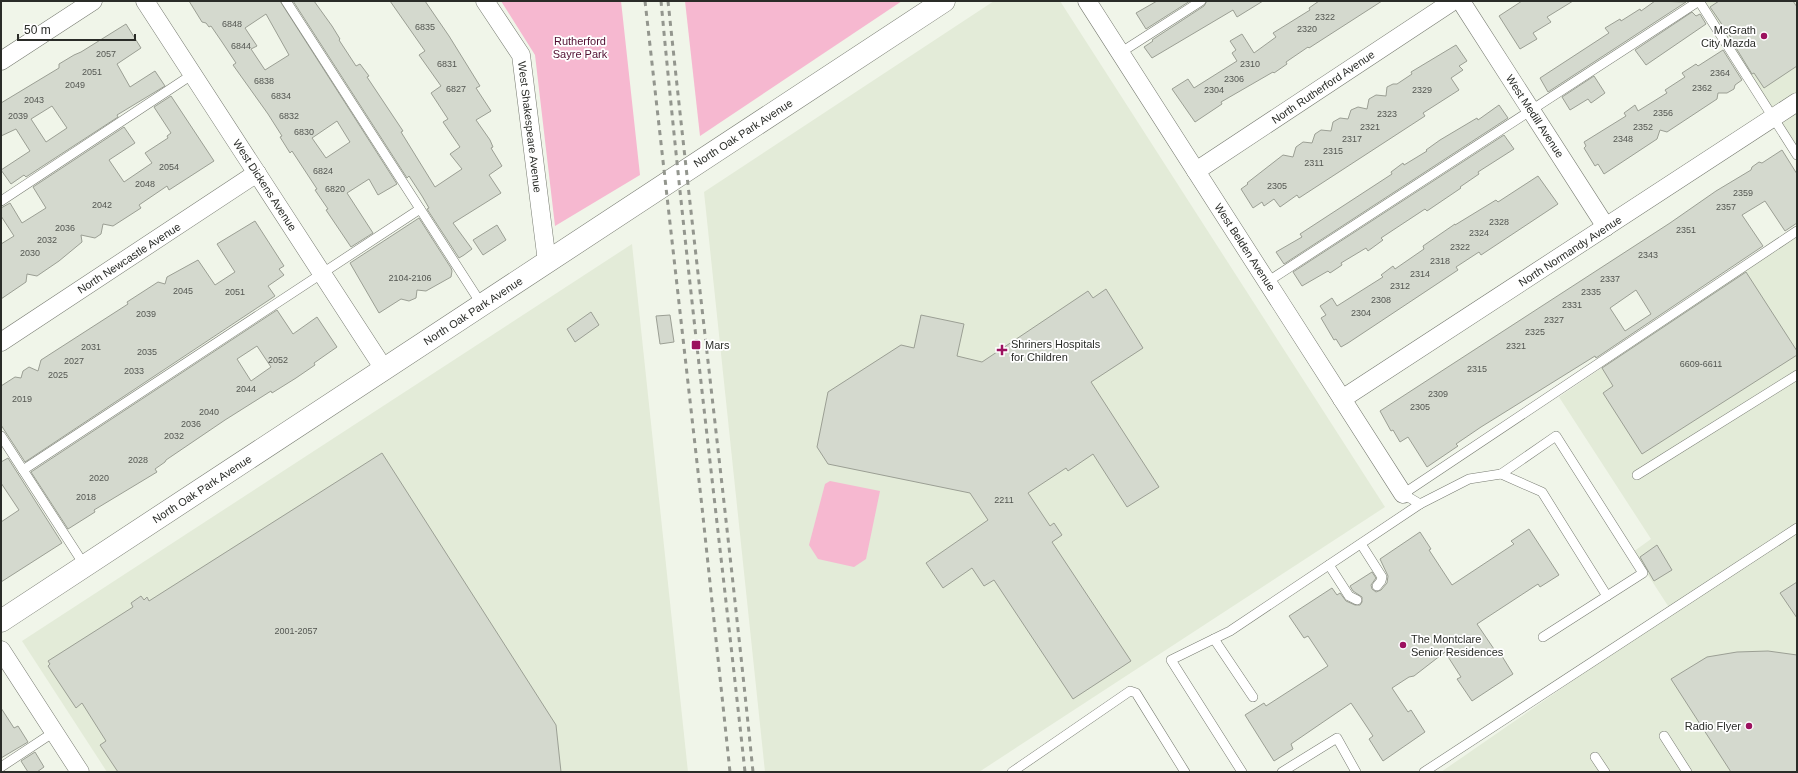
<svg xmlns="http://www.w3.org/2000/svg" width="1798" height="773" font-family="Helvetica,sans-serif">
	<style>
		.built { fill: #e3ebd8 }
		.green { fill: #f6b8d0 }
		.building { fill: #d4d9ce; stroke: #9b9f94; fill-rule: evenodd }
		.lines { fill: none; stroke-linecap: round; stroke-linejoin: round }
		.service-casing { stroke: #777b71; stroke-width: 10 }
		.minor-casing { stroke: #777b71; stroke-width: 19 }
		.tertiary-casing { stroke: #777b71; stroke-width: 23 }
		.service { stroke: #fff; stroke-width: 9 }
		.minor { stroke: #fff; stroke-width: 18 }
		.tertiary { stroke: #fff; stroke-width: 22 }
		.rail { stroke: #93968e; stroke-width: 3; stroke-dasharray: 5 5; stroke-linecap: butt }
		.poi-dot { fill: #9c115f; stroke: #fff; stroke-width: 1.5 }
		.labels { text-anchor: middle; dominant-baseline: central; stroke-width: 3.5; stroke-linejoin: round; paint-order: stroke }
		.number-label { font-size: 9px; fill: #545752 }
		.poi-label { font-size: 11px; fill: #2a2c28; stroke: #fff; text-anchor: start }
		.park-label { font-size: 11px; fill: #510e31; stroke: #fff }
		.street-label { font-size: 11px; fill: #2a2c28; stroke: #fff }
	</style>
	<rect width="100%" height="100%" fill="#f0f5e9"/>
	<g class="built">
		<path d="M994 1H1060L1385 507 979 772H765L704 192Z"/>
		<path d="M1696 1H1797V159Z"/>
		<path d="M1797 235V772H1441L1672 612 1633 552 1651 539 1559 397Z"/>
		<path d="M632 244 688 772H107L22 641Z"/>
	</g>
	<g class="green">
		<path d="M501 1H621L640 175 555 226 535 55Z"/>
		<path d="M685 1H902L700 136Z"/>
		<path d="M830 481 880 491 866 559 854 567 818 559 809 545 825 484Z"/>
	</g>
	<g class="building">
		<path d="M189 1H280L397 184 378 195 369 179 347 193 373 233 351 247 326 210 328 209 315 190 317 189 292 151 290 153 280 137 282 136 268 114 233 65 236 63 222 42 211 26 209 27 206 23 202 22ZM266 14 289 55 265 70 251 49 257 46 245 28ZM337 121 350 142 326 158 312 138Z"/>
		<path d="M293 1H314L332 26 340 39 339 40 356 66 360 64 369 76 367 77 403 131 401 132 435 187 462 169 450 154 460 147 443 122 448 119 431 93 441 86 419 55 425 51 390 1H425L449 36 480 86 476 88 491 111 476 120 490 140 493 147 491 148 502 166 489 175 501 193 453 223 472 249 464 255 459 258 427 209 429 208 422 196 409 176 407 178Z"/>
		<path d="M1157 1H1190L1146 29 1136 13Z"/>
		<path d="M1207 1H1263L1237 17 1233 10 1152 58 1144 47 1153 41 1152 40 1204 6Z"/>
		<path d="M1319 1H1382L1309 48 1308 47 1286 62 1287 64 1274 73 1273 72 1221 102 1222 104 1195 122 1172 89 1188 79 1194 88 1237 61 1232 53 1236 50 1230 41 1242 34 1254 53 1276 37 1273 33 1310 10 1309 8Z"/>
		<path d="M1522 1H1573L1547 17 1551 22 1533 33 1537 39 1520 49 1499 16Z"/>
		<path d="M1655 1 1686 2 1548 92 1540 78 1609 33 1605 28 1620 19 1621 21 1640 9 1641 11Z"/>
		<path d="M1719 1H1793L1797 7V66L1764 88 1754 73 1752 74 1733 43 1734 42 1710 7Z"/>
		<path d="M1692 12 1696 16 1700 14 1706 24 1646 65 1635 50Z"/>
		<path d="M126 24 141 48 117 64 130 87 155 71 165 86 117 115 118 117 26 177 24 175 11 184 1 170 30 151 16 129 1 136V103L59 68V64L74 55 81 52ZM52 106 67 128 46 142 31 119Z"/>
		<path d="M1456 45 1467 61 1459 66 1463 70 1451 78 1459 90 1423 113 1425 116 1299 198 1297 195 1280 207 1274 199 1264 206 1262 202 1253 208 1241 189 1248 184 1247 183 1283 155 1293 157 1296 147 1303 142 1312 143 1315 134 1321 130 1331 131 1333 122 1340 118 1348 119 1351 110 1358 107 1367 109 1369 99 1376 95 1386 96 1387 87 1393 84H1397L1412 74 1411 72Z"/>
		<path d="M1723 50 1742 80 1735 85 1734 89 1727 93H1718L1717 99 1667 132 1660 130 1657 139 1604 174 1598 164 1595 166 1584 148 1586 146 1584 142 1626 116 1624 113 1635 105 1638 111 1667 93 1665 90 1685 77 1682 73 1696 64 1698 66Z"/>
		<path d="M1594 76 1605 93 1591 103 1588 99 1570 110 1562 97Z"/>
		<path d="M171 96 214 161 169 190 167 186 139 205 141 208 113 226 103 224 101 234 95 238 81 235 82 242 59 261 37 276 27 274 26 282 1 299V244L14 236 1 216V208L10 203 22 223 46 208 33 187 124 127 135 143 109 160 124 182 152 163 145 153 168 138 167 136 171 133 154 107Z"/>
		<path d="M1499 105 1508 118 1284 264 1276 252 1302 237 1300 234 1392 174 1391 172 1403 163 1404 165 1427 151 1426 150 1440 140 1477 118 1478 120Z"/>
		<path d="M1504 135 1514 149 1478 172 1479 174 1460 187 1461 188 1427 211 1425 209 1381 238 1383 240 1368 251 1366 248 1341 263 1342 265 1330 273 1328 271 1302 286 1293 272Z"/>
		<path d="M1782 150 1797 174V223L1785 231 1765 201 1742 215 1763 246 1596 358 1595 356 1481 427 1456 444 1458 446 1427 467 1408 437 1400 442 1393 430 1391 431 1380 411 1670 223 1716 191 1751 170 1752 167 1759 162 1762 163ZM1636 290 1651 314 1625 331 1610 308Z"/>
		<path d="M1538 176 1558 204 1481 255 1479 252 1456 267 1458 270 1348 343 1341 347 1336 339 1334 340 1321 318 1326 315 1320 306 1332 298 1337 306 1383 277 1381 275 1393 266 1395 269 1424 249 1423 246 1455 224V225L1496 200 1498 202Z"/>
		<path d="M419 218 451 268 452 271 451 277 426 291 417 290 416 298 409 301 401 299 379 313 350 263Z"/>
		<path d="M255 221 284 266 279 269 284 275 268 286 275 296 25 462 1 425V386L15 377 21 378 23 371 29 367 38 371 41 360 128 304 127 302 158 282 165 284 167 277 198 260 215 285 235 272 217 244Z"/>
		<path d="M497 225 506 240 483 255 473 240Z"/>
		<path d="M1746 272 1797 351V355L1642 454 1603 393 1613 386 1602 368Z"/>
		<path d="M1106 289 1143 348 1091 382 1159 487 1127 507 1093 454 1068 471 1066 468 1028 493 1050 526 1054 523 1062 535 1052 542 1131 661 1073 699 994 580 984 586 972 568 943 588 926 563 988 520 970 493 828 464 817 447 828 392 901 345 914 348 921 315 964 324 957 356 982 362 1088 291 1093 298Z"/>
		<path d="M277 310 293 334 317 317 337 347 314 363 315 365 296 378 272 393 271 391 225 420 166 460 165 462 155 469 157 472 94 510 95 512 68 529 31 472ZM257 346 271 367 251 381 237 359Z"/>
		<path d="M591 312 599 325 575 342 567 329Z"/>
		<path d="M670 315 674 342 660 344 656 316Z"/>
		<path d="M382 453 556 725 561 772H118L100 745 106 741 82 703 76 708 48 666 50 664 48 661 133 607 131 603 141 596 144 600 147 597 149 601Z"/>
		<path d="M8 458 62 543 1 582V522L19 510 1 483V462Z"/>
		<path d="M1529 529 1559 575 1540 587 1538 584 1477 624 1498 655 1500 653 1513 674 1472 701 1457 679 1461 677 1445 652 1414 676 1409 677 1392 688 1408 712 1411 710 1425 732 1383 761 1369 739 1373 736 1351 703 1291 744 1293 749 1274 761 1245 715 1264 703 1266 706 1328 666 1308 636 1304 638 1289 616 1332 588 1337 595 1340 593 1346 601 1355 605H1360L1362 602V597L1353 591 1350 586 1372 572 1376 578 1371 585 1372 589 1376 592 1381 590 1387 583 1388 576 1380 559 1420 532 1431 549 1429 550 1452 585 1514 544 1511 541Z"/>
		<path d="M1657 545 1672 570 1654 581 1640 557Z"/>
		<path d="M1797 582V618L1780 593Z"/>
		<path d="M1768 651 1797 655V772H1731L1671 679 1707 657 1737 652Z"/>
		<path d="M1 708 14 728 18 726 28 742 1 758Z"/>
		<path d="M35 752 44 767 37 772H28L21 761Z"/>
	</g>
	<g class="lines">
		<defs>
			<g id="service">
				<path d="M286 1 482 305"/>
				<path d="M1699 1 1797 155"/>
				<path d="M1120 53 1201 1"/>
				<path d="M1 201 193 74"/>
				<path d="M1267 282 1699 1"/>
				<path d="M1 436 85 566"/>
				<path d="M23 470 420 209"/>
				<path d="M1501 474 1556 436 1643 573 1607 596"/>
				<path d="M1637 475 1797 375"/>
				<path d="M1361 544 1382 577 1381 581 1377 586"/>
				<path d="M1329 565 1349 596 1357 600"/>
				<path d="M1543 637 1607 596 1542 492 1501 474 1469 479 1420 504 1403 494 1797 231"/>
				<path d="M1214 639 1253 697"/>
				<path d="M1664 736 1687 772"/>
				<path d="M1595 757 1605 772"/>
				<path d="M1 767 54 732"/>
				<path d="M1012 772 1130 691 1136 693 1185 772"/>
				<path d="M1242 772 1171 660 1230 631 1420 504"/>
				<path d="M1282 772 1337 738 1356 772"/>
				<path d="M1424 772 1797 528"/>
			</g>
			<g id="minor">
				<path d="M145 1 384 369"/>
				<path d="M485 1 521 55 547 262"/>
				<path d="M1087 1 1403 494"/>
				<path d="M1464 6 1606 227"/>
				<path d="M1 61 93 1"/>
				<path d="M1196 171 1450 3"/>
				<path d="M1 342 257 173"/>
				<path d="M1342 399 1797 102"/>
				<path d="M1 650 80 772"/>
			</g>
			<path id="tertiary" d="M1 621 944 1"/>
		</defs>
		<use href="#service" class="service-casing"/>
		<use href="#minor" class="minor-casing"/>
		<use href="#tertiary" class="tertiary-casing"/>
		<use href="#service" class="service"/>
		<use href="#minor" class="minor"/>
		<use href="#tertiary" class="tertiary"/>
		<g class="rail">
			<path d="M645 1 702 507 730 772"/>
			<path d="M661 1C685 258 717 515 745 772"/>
			<path d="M668 1C695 258 727 515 753 772"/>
		</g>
	</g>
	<g class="poi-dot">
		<circle cx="1764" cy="36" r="4"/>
		<rect x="691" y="340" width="10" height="10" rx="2"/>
		<path d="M1000 344h4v4h4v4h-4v4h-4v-4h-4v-4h4z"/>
		<circle cx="1403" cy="645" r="4"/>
		<circle cx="1749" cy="726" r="4"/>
	</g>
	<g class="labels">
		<g class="number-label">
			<text x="1325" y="17">2322</text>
			<text x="232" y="24">6848</text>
			<text x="425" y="27">6835</text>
			<text x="1307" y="29">2320</text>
			<text x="241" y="46">6844</text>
			<text x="106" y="54">2057</text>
			<text x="447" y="64">6831</text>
			<text x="1250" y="64">2310</text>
			<text x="92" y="72">2051</text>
			<text x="1720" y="73">2364</text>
			<text x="1234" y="79">2306</text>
			<text x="264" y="81">6838</text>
			<text x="75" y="85">2049</text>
			<text x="1702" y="88">2362</text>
			<text x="456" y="89">6827</text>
			<text x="1214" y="90">2304</text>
			<text x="1422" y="90">2329</text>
			<text x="281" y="96">6834</text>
			<text x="34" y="100">2043</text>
			<text x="1663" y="113">2356</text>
			<text x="1387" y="114">2323</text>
			<text x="18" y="116">2039</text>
			<text x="289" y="116">6832</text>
			<text x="1370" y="127">2321</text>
			<text x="1643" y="127">2352</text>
			<text x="304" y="132">6830</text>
			<text x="1352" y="139">2317</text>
			<text x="1623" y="139">2348</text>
			<text x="1333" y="151">2315</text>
			<text x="1314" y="163">2311</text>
			<text x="169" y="167">2054</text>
			<text x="323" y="171">6824</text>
			<text x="145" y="184">2048</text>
			<text x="1277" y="186">2305</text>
			<text x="335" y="189">6820</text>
			<text x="1743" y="193">2359</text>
			<text x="102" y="205">2042</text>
			<text x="1726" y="207">2357</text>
			<text x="1499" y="222">2328</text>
			<text x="65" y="228">2036</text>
			<text x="1686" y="230">2351</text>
			<text x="1479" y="233">2324</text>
			<text x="47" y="240">2032</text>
			<text x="1460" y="247">2322</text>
			<text x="30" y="253">2030</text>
			<text x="1648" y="255">2343</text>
			<text x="1440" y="261">2318</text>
			<text x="1420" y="274">2314</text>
			<text x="410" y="278">2104-2106</text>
			<text x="1610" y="279">2337</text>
			<text x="1400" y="286">2312</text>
			<text x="183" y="291">2045</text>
			<text x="235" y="292">2051</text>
			<text x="1591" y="292">2335</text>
			<text x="1381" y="300">2308</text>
			<text x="1572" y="305">2331</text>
			<text x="1361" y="313">2304</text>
			<text x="146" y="314">2039</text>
			<text x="1554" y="320">2327</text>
			<text x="1535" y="332">2325</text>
			<text x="1516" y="346">2321</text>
			<text x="91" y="347">2031</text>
			<text x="147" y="352">2035</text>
			<text x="278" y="360">2052</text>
			<text x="74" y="361">2027</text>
			<text x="1701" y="364">6609-6611</text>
			<text x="1477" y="369">2315</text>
			<text x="134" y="371">2033</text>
			<text x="58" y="375">2025</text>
			<text x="246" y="389">2044</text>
			<text x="1438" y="394">2309</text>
			<text x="22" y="399">2019</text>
			<text x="1420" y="407">2305</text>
			<text x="209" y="412">2040</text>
			<text x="191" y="424">2036</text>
			<text x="174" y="436">2032</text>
			<text x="138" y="460">2028</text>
			<text x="99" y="478">2020</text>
			<text x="86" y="497">2018</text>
			<text x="1004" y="500">2211</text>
			<text x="296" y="631">2001-2057</text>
		</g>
		<g class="poi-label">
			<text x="1756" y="30" text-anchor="end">McGrath<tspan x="1756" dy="13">City Mazda</tspan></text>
			<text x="1011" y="344">Shriners Hospitals<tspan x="1011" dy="13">for Children</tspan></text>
			<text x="705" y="345">Mars</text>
			<text x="1411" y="639">The Montclare<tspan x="1411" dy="13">Senior Residences</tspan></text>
			<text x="1741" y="726" text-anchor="end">Radio Flyer</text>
		</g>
		<g class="park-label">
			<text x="580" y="41">Rutherford<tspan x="580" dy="13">Sayre Park</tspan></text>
		</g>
		<g class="street-label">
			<text transform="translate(1323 87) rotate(-34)">North Rutherford Avenue</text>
			<text transform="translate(1535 116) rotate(57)">West Medill Avenue</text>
			<text transform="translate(530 127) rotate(83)">West Shakespeare Avenue</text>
			<text transform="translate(743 133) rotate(-33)">North Oak Park Avenue</text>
			<text transform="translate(265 185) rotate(57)">West Dickens Avenue</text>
			<text transform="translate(1245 247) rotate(57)">West Belden Avenue</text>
			<text transform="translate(1570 251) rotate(-33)">North Normandy Avenue</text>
			<text transform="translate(129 258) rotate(-33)">North Newcastle Avenue</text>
			<text transform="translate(473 311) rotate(-33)">North Oak Park Avenue</text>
			<text transform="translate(202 489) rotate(-33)">North Oak Park Avenue</text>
		</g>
	</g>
	<rect width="1798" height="773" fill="none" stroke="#2a2c28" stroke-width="4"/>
	<path d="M18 34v6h117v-6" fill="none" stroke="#2a2c28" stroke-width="2"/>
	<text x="24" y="34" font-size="12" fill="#2a2c28" stroke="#ffffff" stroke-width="3" paint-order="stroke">50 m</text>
</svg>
